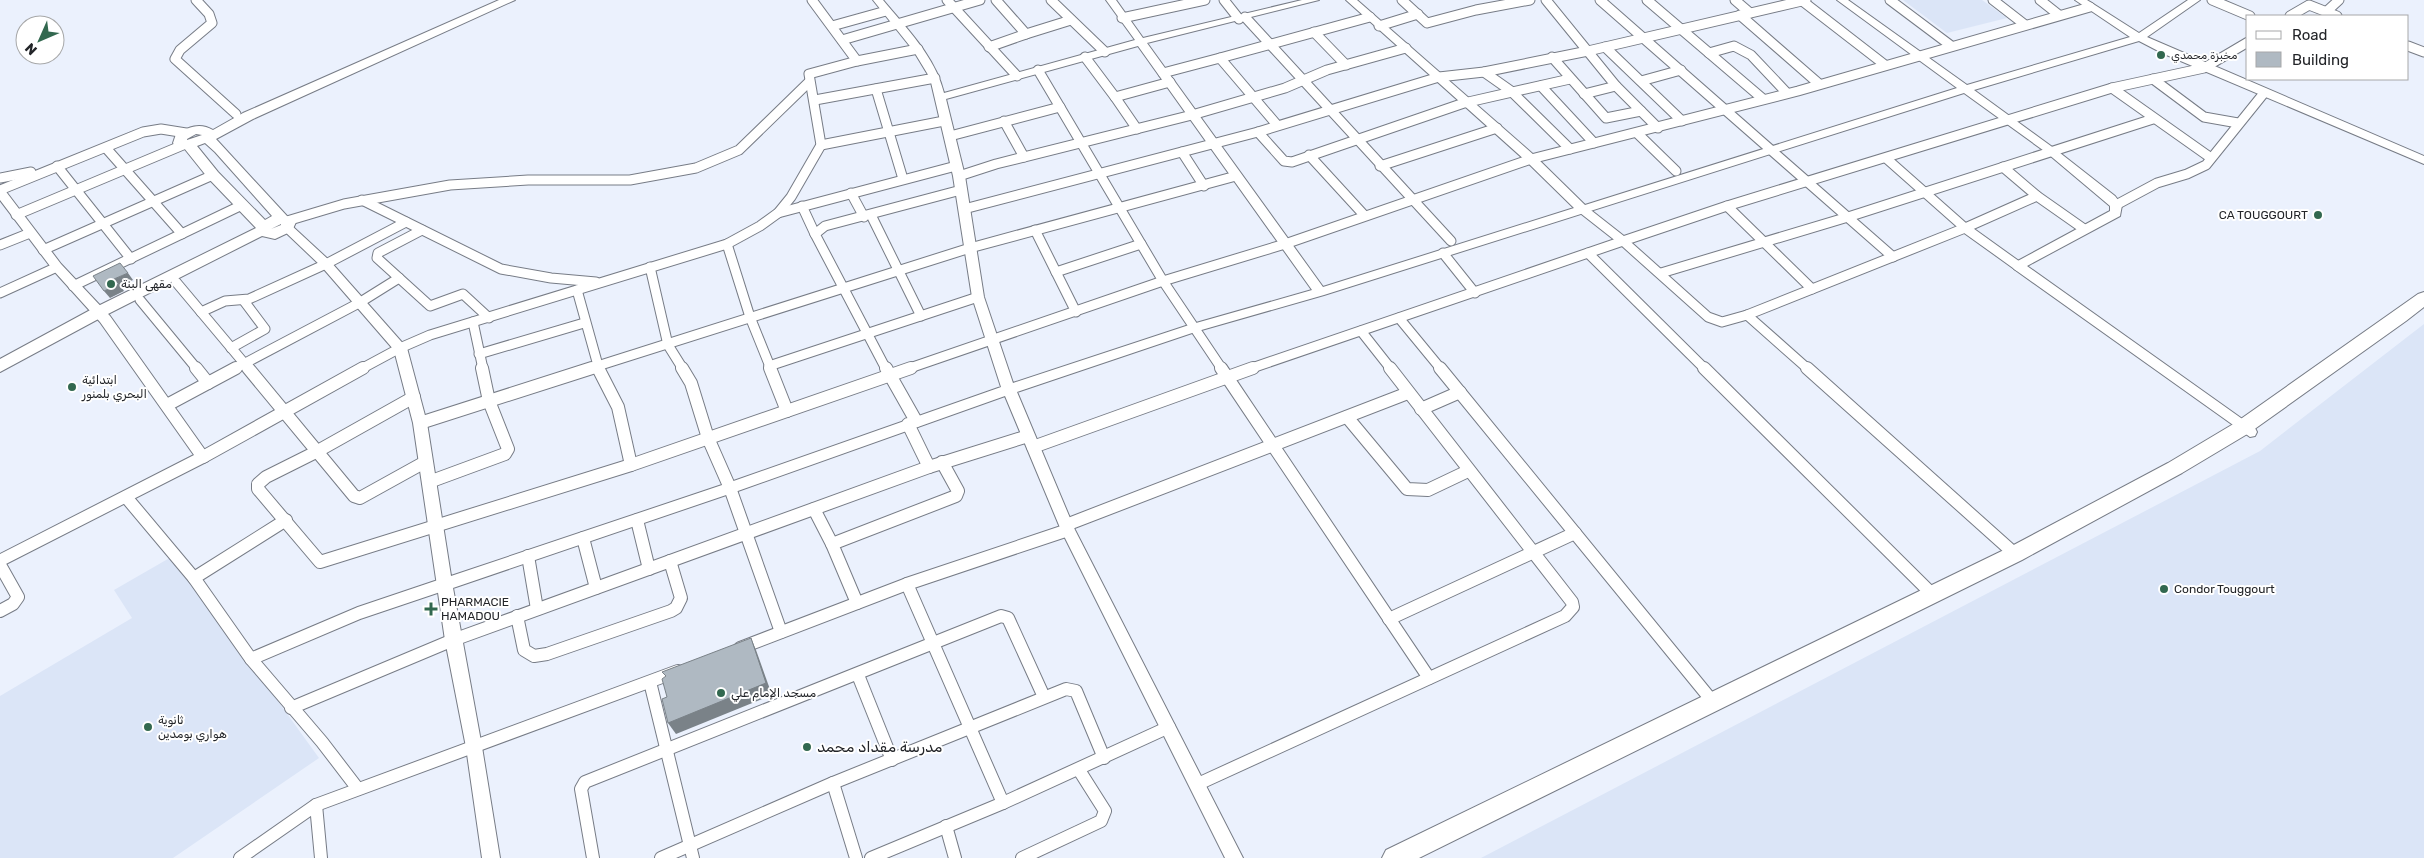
<svg xmlns="http://www.w3.org/2000/svg" width="2424" height="858" font-family="Rubik,'Noto Naskh Arabic',sans-serif">
	<style>
		.built { fill: #dbe5f7 }
		.lines { fill: none; stroke-linecap: round; stroke-linejoin: round }
		.minor-far1-casing { stroke: #777c86; stroke-width: 11 }
		.minor-casing { stroke: #777c86; stroke-width: 14 }
		.tertiary-casing { stroke: #777c86; stroke-width: 2 }
		.secondary-casing { stroke: #777c86; stroke-width: 2 }
		.primary-casing { stroke: #777c86; stroke-width: 2 }
		.minor-far1 { stroke: #fff; stroke-width: 9 }
		.minor { stroke: #fff; stroke-width: 12 }
		.tertiary { fill: #fff; fill-rule: evenodd }
		.secondary { fill: #fff; fill-rule: evenodd }
		.primary { fill: #fff; fill-rule: evenodd }
		.shaded-wall { fill: #7a8288 }
		.building { fill: #afb9c2; stroke: #7a8288 }
		.poi-dot { fill: #32684f; stroke: #fff; stroke-width: 2 }
		.labels { text-anchor: middle; dominant-baseline: central; stroke-width: 4; stroke-linejoin: round; paint-order: stroke }
		.far-poi-label { font-size: 11px; fill: #232529; stroke: #fff; text-anchor: start }
		.poi-label { font-size: 12px; fill: #232529; stroke: #fff; text-anchor: start }
		.near-poi-label { font-size: 15px; fill: #232529; stroke: #fff; text-anchor: start }
	</style>
	<rect width="100%" height="100%" fill="#ebf1fd"/>
	<g class="built">
		<path d="M1903 0H1982L2007 18 1947 33Z"/>
		<path d="M2424 324V858H1481L2260 451Z"/>
		<path d="M173 556 319 758 173 858H0V696L132 618 114 590Z"/>
	</g>
	<g class="lines">
		<defs>
			<g id="minor-far1">
				<path d="M196 0 209 14 212 23 180 50 175 59 236 114"/>
				<path d="M812 0 857 61"/>
				<path d="M947 0 1017 76"/>
				<path d="M996 0 1026 34 1071 20"/>
				<path d="M1051 0 1105 52"/>
				<path d="M1224 0 1239 19"/>
				<path d="M1402 0 1427 23 1476 10 1530 0"/>
				<path d="M1546 0 1616 86 1658 128"/>
				<path d="M1600 0 1893 257"/>
				<path d="M1647 0 1763 99"/>
				<path d="M1735 0 1750 13"/>
				<path d="M1801 0 1885 65"/>
				<path d="M1890 0 1950 45"/>
				<path d="M1993 0 2024 24"/>
				<path d="M2040 0 2059 15"/>
				<path d="M2212 0 2250 16"/>
				<path d="M2326 12 2339 0"/>
				<path d="M1740 15 1818 83"/>
				<path d="M2290 16 2309 5 2337 16"/>
				<path d="M1245 17 1451 241"/>
				<path d="M1122 18 1205 0"/>
				<path d="M832 26 886 11"/>
				<path d="M1379 26 1418 14"/>
				<path d="M1314 32 1346 65"/>
				<path d="M842 40 980 0"/>
				<path d="M2408 46 2424 52"/>
				<path d="M989 47 1026 34"/>
				<path d="M1605 47 1682 121"/>
				<path d="M1709 53 1734 46 1751 55 1786 92"/>
				<path d="M1085 57 1115 97"/>
				<path d="M1552 57 1606 118 1641 111"/>
				<path d="M1220 58 1370 17"/>
				<path d="M1038 70 1163 281 1222 369"/>
				<path d="M1484 72 1511 91 1570 149"/>
				<path d="M1163 73 1220 58 1277 125"/>
				<path d="M2153 79 2204 117 2238 123"/>
				<path d="M1641 81 1681 70"/>
				<path d="M2112 88 2211 158"/>
				<path d="M876 89 903 179"/>
				<path d="M1584 94 1616 86"/>
				<path d="M815 100 935 78"/>
				<path d="M1004 121 1024 157"/>
				<path d="M1137 129 1115 97 1170 82"/>
				<path d="M1258 132 1284 161 1292 162 1464 103 1570 79"/>
				<path d="M1637 133 1676 171"/>
				<path d="M950 136 1060 107"/>
				<path d="M1594 143 1798 91 2090 7"/>
				<path d="M821 145 944 121"/>
				<path d="M106 148 182 234"/>
				<path d="M1182 152 1204 186"/>
				<path d="M1309 155 1364 215"/>
				<path d="M1887 159 1965 228 2018 266"/>
				<path d="M57 166 131 259"/>
				<path d="M1380 166 1497 128"/>
				<path d="M2003 167 2037 196 2084 229"/>
				<path d="M959 176 996 164 1192 115 1285 88 1327 70 1406 48"/>
				<path d="M0 178 31 172"/>
				<path d="M0 190 143 132 161 129 186 133"/>
				<path d="M851 193 864 217"/>
				<path d="M2037 196 1965 228 1747 315 1722 322 1708 317 1623 241 1727 206 2112 88 2204 68 2248 42"/>
				<path d="M362 200 501 269 551 278 596 282"/>
				<path d="M2116 205 2157 183 2187 174 2206 165 2264 93"/>
				<path d="M802 206 815 234"/>
				<path d="M1727 206 1812 289"/>
				<path d="M1581 208 1623 241"/>
				<path d="M964 209 1258 132 1439 77 1484 72 1588 51 1806 0"/>
				<path d="M778 213 956 166"/>
				<path d="M16 215 183 145"/>
				<path d="M871 215 921 316"/>
				<path d="M287 221 344 204 450 185 528 180H630L696 168 739 150 809 82"/>
				<path d="M422 230 378 253 377 258 430 306 463 294 489 318"/>
				<path d="M1035 230 1076 312"/>
				<path d="M727 244 750 317 771 369"/>
				<path d="M0 245 30 233"/>
				<path d="M43 250 213 175"/>
				<path d="M1443 253 1475 293"/>
				<path d="M1588 253 1705 369"/>
				<path d="M650 267 668 345 683 369"/>
				<path d="M1056 272 1141 244"/>
				<path d="M1661 273 1848 217 2153 119"/>
				<path d="M176 282 249 369"/>
				<path d="M73 286 242 205"/>
				<path d="M577 290 599 369"/>
				<path d="M0 293 57 267"/>
				<path d="M140 300 197 369"/>
				<path d="M201 312 225 301 249 299 326 264 406 222"/>
				<path d="M1747 315 1808 369"/>
				<path d="M1399 318 1441 369"/>
				<path d="M473 322 483 369"/>
				<path d="M1361 331 1391 369"/>
				<path d="M231 348 265 329 244 301"/>
				<path d="M479 354 584 323"/>
				<path d="M769 366 978 297"/>
				<path d="M234 369 359 303 399 278"/>
				<path d="M361 369 400 348 430 335 727 244 760 226 778 213 791 197 821 145 809 74 857 61 918 49"/>
				<path d="M588 369 970 248 1236 176"/>
				<path d="M886 369 815 234 825 226 961 190"/>
				<path d="M907 369 1163 281 1285 244 1531 159 1594 143 1541 86"/>
				<path d="M1249 369 1623 241"/>
			</g>
			<g id="minor">
				<path d="M196 368 208 383"/>
				<path d="M248 368 354 496 360 498 425 462"/>
				<path d="M598 368 618 407 631 465"/>
				<path d="M682 368 691 383 708 438 730 488 781 632"/>
				<path d="M770 368 787 411"/>
				<path d="M886 368 916 421"/>
				<path d="M1221 368 1429 678"/>
				<path d="M1440 368 1713 702"/>
				<path d="M1704 368 1933 595"/>
				<path d="M1807 368 2015 554"/>
				<path d="M414 397 316 452 266 477 258 484V489L320 562 631 465 911 368"/>
				<path d="M167 405 236 368"/>
				<path d="M1421 409 1460 392"/>
				<path d="M1347 417 1407 489 1428 490 1468 471"/>
				<path d="M420 423 592 368"/>
				<path d="M908 424 929 467"/>
				<path d="M1033 447 1253 368"/>
				<path d="M203 457 363 368"/>
				<path d="M429 482 505 454 508 449 489 401 482 368"/>
				<path d="M126 497 194 578 251 659 322 742 358 789"/>
				<path d="M814 509 832 544"/>
				<path d="M637 520 649 569"/>
				<path d="M1066 525 1408 393"/>
				<path d="M583 538 596 588"/>
				<path d="M528 556 537 609"/>
				<path d="M0 565 18 597 13 604 0 611"/>
				<path d="M194 578 286 520"/>
				<path d="M907 584 1003 803"/>
				<path d="M857 603 832 544 956 496 958 491 942 462"/>
				<path d="M517 616 524 650 534 656 547 654 671 611 676 608 681 598 670 561"/>
				<path d="M1389 619 1575 533"/>
				<path d="M740 648 907 584 1068 530"/>
				<path d="M251 659 359 613 445 584"/>
				<path d="M858 675 892 760"/>
				<path d="M650 682 693 858"/>
				<path d="M291 708 453 640 929 467 1028 436"/>
				<path d="M833 783 856 858"/>
				<path d="M1198 784 1565 616 1573 607 1572 602 1390 368"/>
				<path d="M316 805 321 858"/>
				<path d="M946 826 955 858"/>
				<path d="M240 858 316 805 678 671"/>
				<path d="M593 858 581 789 585 782 1001 616 1008 618 1044 697"/>
				<path d="M661 858 833 783 1066 689 1076 691 1104 758"/>
				<path d="M871 858 1003 803 1169 727"/>
				<path d="M1022 858 1101 821 1105 811 1079 770"/>
			</g>
			<g id="tertiary">
				<path d="M873 0H883C906 28 935 56 944 93L1135 40 1106 0H1116L1143 38 1302 0H1319L1147 43 1323 287 1574 208 1527 162 1346 0H1357L1535 156 1585 205 1957 88 1837 0H1848L1967 85 2130 37 2075 0H2087L2139 33 2188 0H2200L2147 37 2424 156V164L2164 54 2139 41 1974 90 2055 149 2115 196 2122 205 2120 216 2027 266 2255 428 2257 432 2255 436 2250 437 2014 269 2012 266 2014 263 2110 211V206L2047 153 1964 93 1324 295 1198 331 1017 392 1075 530 1243 858H1225L1061 530 1005 396 735 492 453 588 482 747 500 858H482L466 747 445 640 413 423 394 350 322 267 281 228 283 225H291L330 261 407 348 427 423 451 576 725 484 1001 387 972 297 953 176 930 78 913 50ZM1138 46 1312 290 1189 325 1013 383 984 297 965 176 946 99Z"/>
				<path d="M0 188 4 189 61 264 110 316 210 457 208 461 0 567V554L194 455 100 322 53 270 0 200Z"/>
			</g>
			<path id="secondary" d="M499 0H515L253 119 216 139 287 216 296 222 292 231 275 239 262 236 104 316 0 372V359L94 308 256 228 208 178 184 148 175 146 173 143 176 134C188 127 200 122 213 130L243 113ZM196 134 202 135 187 140V139ZM205 143 215 152 272 216 265 220 218 172 197 146ZM281 224V225L271 229Z"/>
			<path id="primary" d="M2424 292V307L2406 321 2249 433 2182 473 2022 560 1419 858H1382L1386 850 2008 548 2168 463 2235 423 2418 294Z"/>
		</defs>
		<use href="#minor-far1" class="minor-far1-casing"/>
		<use href="#minor" class="minor-casing"/>
		<use href="#tertiary" class="tertiary-casing"/>
		<use href="#secondary" class="secondary-casing"/>
		<use href="#primary" class="primary-casing"/>
		<use href="#minor-far1" class="minor-far1"/>
		<use href="#minor" class="minor"/>
		<use href="#tertiary" class="tertiary"/>
		<use href="#secondary" class="secondary"/>
		<use href="#primary" class="primary"/>
	</g>
	<g class="shaded-wall">
		<path d="M128 273 133 280 120 286 114 279Z"/>
		<path d="M119 284 124 291 110 298 104 291Z"/>
		<path d="M751 638 756 650 772 695 676 734 668 723Z"/>
	</g>
	<g class="building">
		<path d="M120 263 128 273 114 279 119 284 104 291 93 276Z"/>
		<path d="M751 638 766 683 668 723 662 699 667 697 662 679 666 676 662 672Z"/>
	</g>
	<g class="poi-dot">
		<circle cx="2161" cy="55" r="5"/>
		<circle cx="2318" cy="215" r="5"/>
		<circle cx="111" cy="284" r="5"/>
		<circle cx="72" cy="387" r="5"/>
		<circle cx="2164" cy="589" r="5"/>
		<path d="M428.5 601.5h5v5h5v5h-5v5h-5v-5h-5v-5h5z"/>
		<circle cx="721" cy="693" r="5"/>
		<circle cx="148" cy="727" r="5"/>
		<circle cx="807" cy="747" r="5"/>
	</g>
	<g class="labels">
		<g class="far-poi-label">
			<text x="2171" y="55">مخبزة محمدي</text>
		</g>
		<g class="poi-label">
			<text x="2308" y="215" text-anchor="end">CA TOUGGOURT</text>
			<text x="121" y="284">مقهى البنة</text>
			<text x="82" y="380">ابتدائية<tspan x="82" dy="14">البحري بلمنور</tspan></text>
			<text x="2174" y="589">Condor Touggourt</text>
			<text x="441" y="602">PHARMACIE<tspan x="441" dy="14">HAMADOU</tspan></text>
			<text x="731" y="693">مسجد الإمام علي</text>
			<text x="158" y="720">ثانوية<tspan x="158" dy="14">هواري بومدين</tspan></text>
		</g>
		<g class="near-poi-label">
			<text x="817" y="747">مدرسة مقداد محمد</text>
		</g>
	</g>
	<rect x="2246" y="15" width="162" height="65" fill="#ffffff" stroke="#a7a8a9"/>
	<rect x="2256" y="31" width="25" height="8" fill="#ffffff" stroke="#a7a8a9"/>
	<text x="2292" y="40" font-size="15" fill="#232529">Road</text>
	<rect x="2256" y="52" width="25" height="15" fill="#afb9c2" stroke="#a7a8a9"/>
	<text x="2292" y="65" font-size="15" fill="#232529">Building</text>
	<g transform="translate(40 40) rotate(225)"><circle r="24" fill="#ffffff" stroke="#a7a8a9"/>
	<path d="M0-4L9 19L0 12L-9 19Z" fill="#32684f"/>
	<text y="-8" font-size="14" font-weight="bold" text-anchor="middle" fill="#232529">N</text>
	</g>
</svg>
